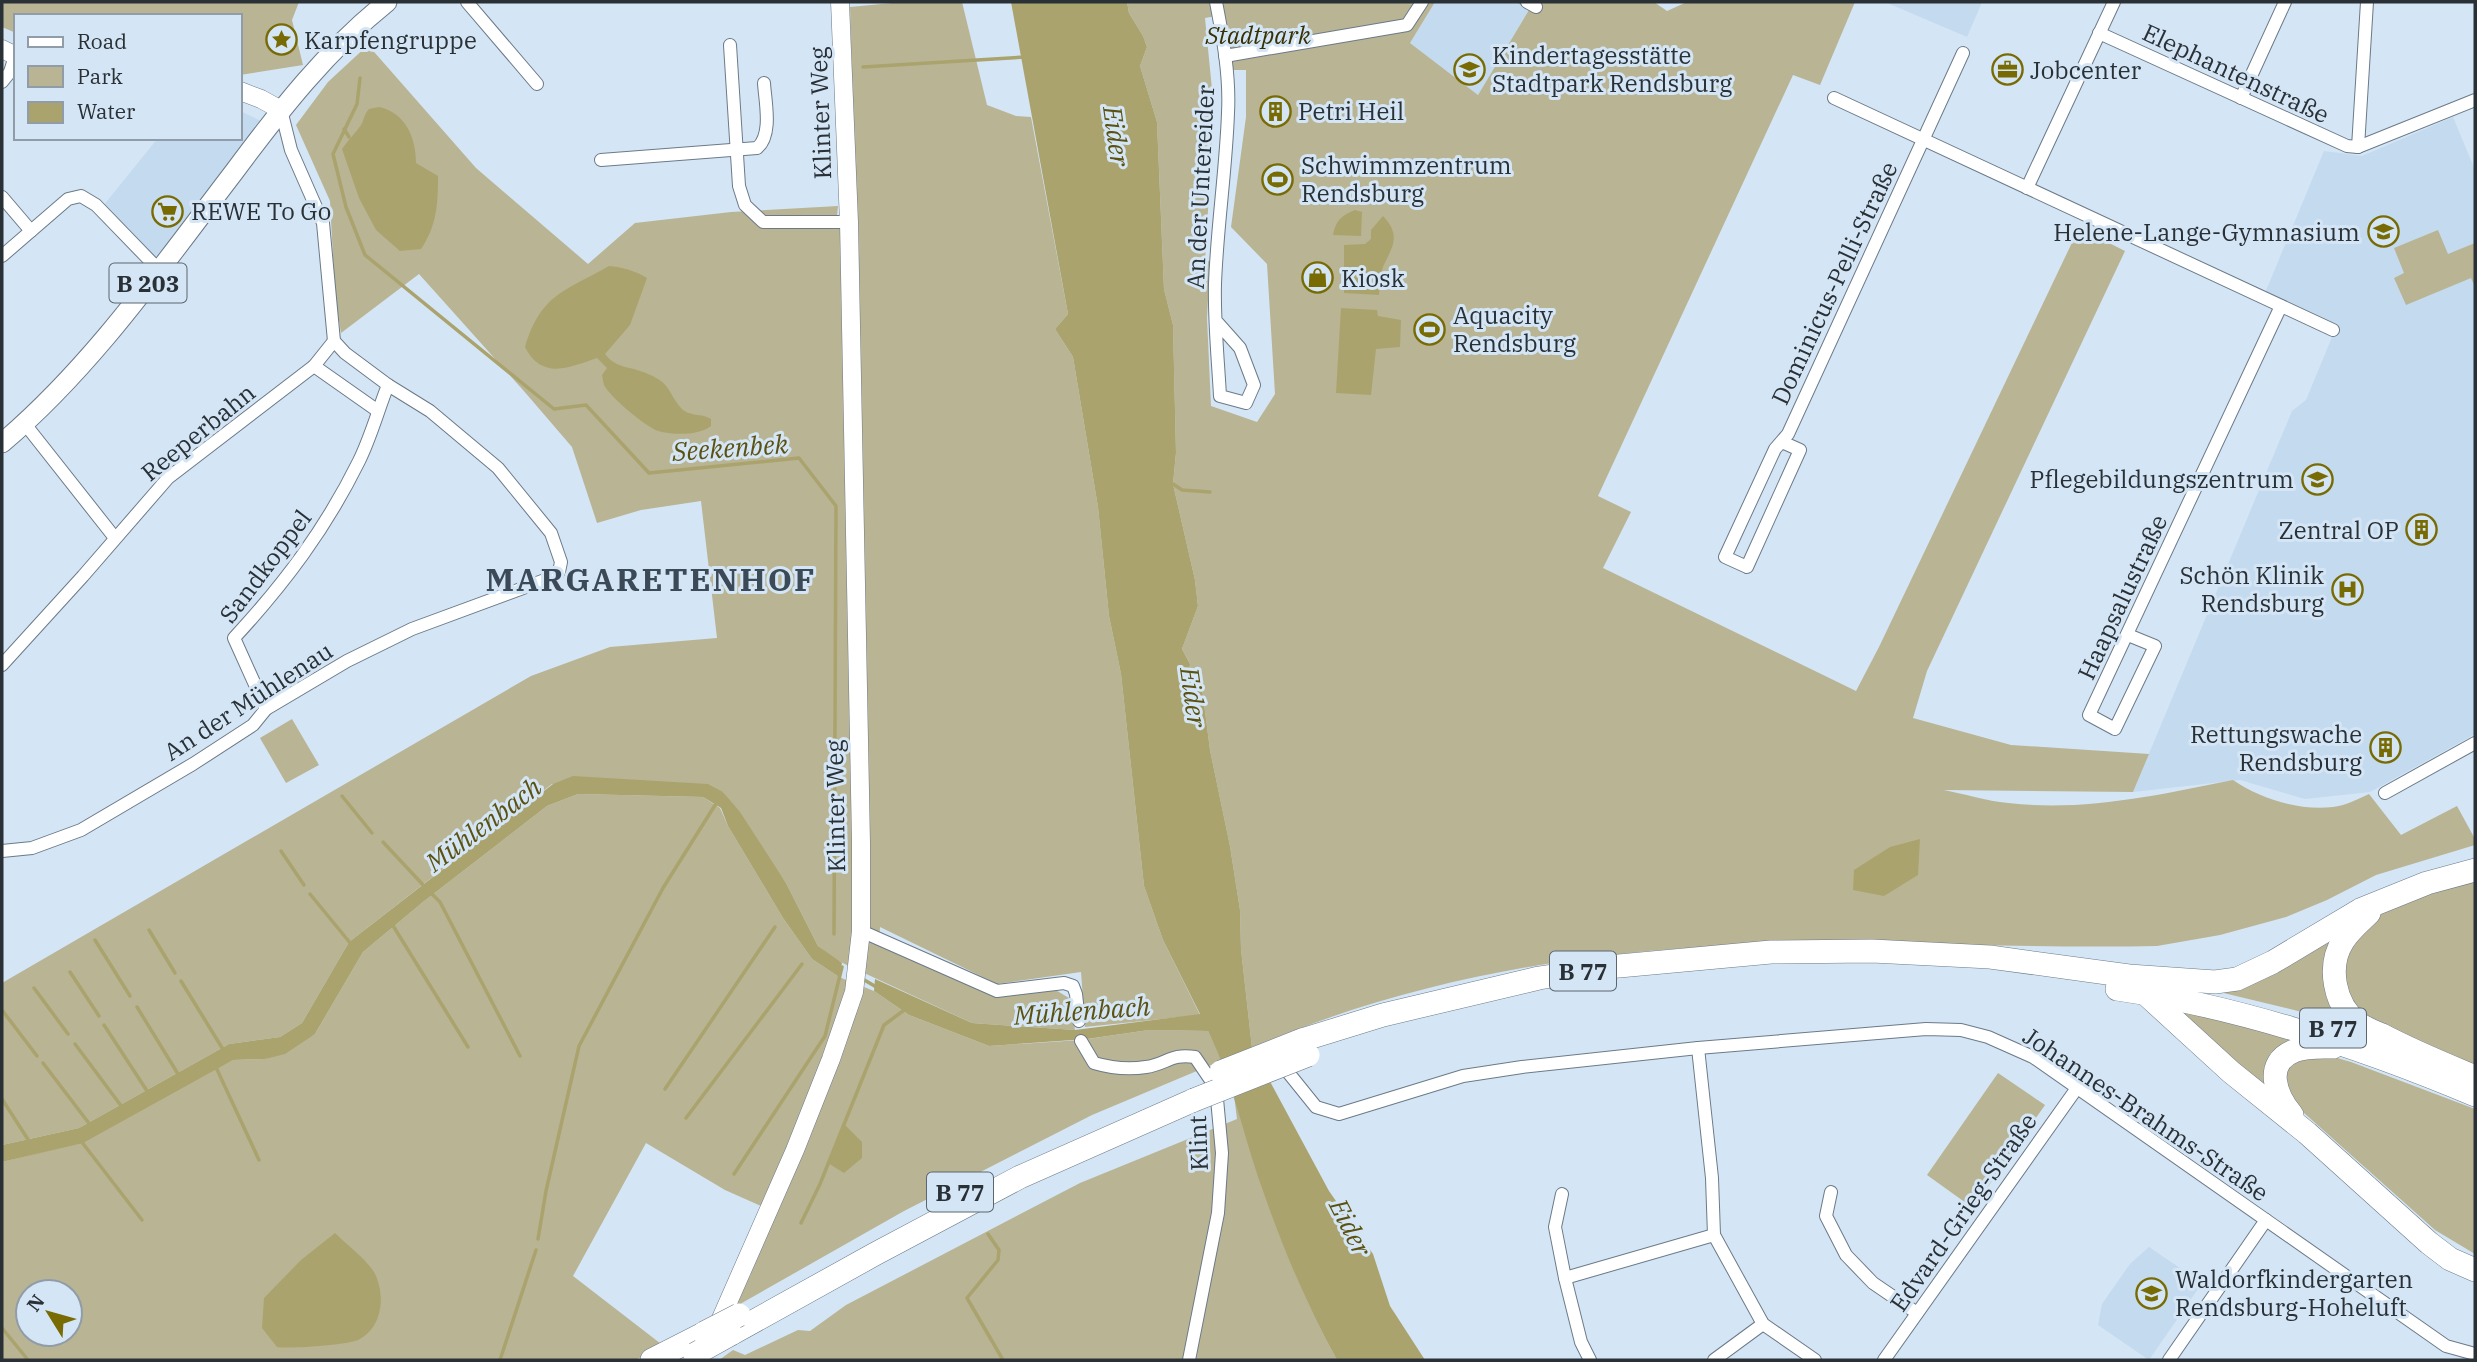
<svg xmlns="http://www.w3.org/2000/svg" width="2477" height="1362" font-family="'IBM Plex Serif',serif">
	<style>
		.built { fill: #c4daef }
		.green { fill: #b9b493; fill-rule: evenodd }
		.water { fill: #aba36e }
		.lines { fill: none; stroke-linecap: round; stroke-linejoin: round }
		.stream { stroke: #aba36e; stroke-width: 3.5 }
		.street-casing { stroke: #6b7a88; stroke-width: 14 }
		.secondary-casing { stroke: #6b7a88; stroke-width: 19 }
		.primary-casing { stroke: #6b7a88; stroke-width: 21 }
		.highway-casing { stroke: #6b7a88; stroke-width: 24 }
		.street { stroke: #fff; stroke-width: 12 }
		.secondary { stroke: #fff; stroke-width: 18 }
		.primary { stroke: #fff; stroke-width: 19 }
		.highway { stroke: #fff; stroke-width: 23 }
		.highway-bridge-casing { stroke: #6b7a88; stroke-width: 24; stroke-linecap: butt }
		.highway-bridge { stroke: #fff; stroke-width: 23 }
		.labels { text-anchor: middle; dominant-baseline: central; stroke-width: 6; stroke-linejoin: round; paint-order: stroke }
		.shield { fill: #d4e5f5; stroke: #5c666f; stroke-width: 2 }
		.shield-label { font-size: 23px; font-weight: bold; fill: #293036 }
		.park-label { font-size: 24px; font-style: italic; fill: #363002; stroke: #d4e5f5 }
		.poi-label { font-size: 24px; fill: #293036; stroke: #d4e5f5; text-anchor: start }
		.street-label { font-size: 24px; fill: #293036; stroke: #d4e5f5 }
		.water-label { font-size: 26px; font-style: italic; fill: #5b5111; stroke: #d4e5f5 }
		.district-label { font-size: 32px; font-weight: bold; letter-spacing: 2px; fill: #3c4a57; stroke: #d4e5f5 }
	</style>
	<rect width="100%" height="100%" fill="#d4e5f5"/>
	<g class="built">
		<path d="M1435 2H1516L1529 10 1478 95 1410 43Z"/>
		<path d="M1885 2H1982L1967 37Z"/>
		<path d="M240 111 261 121 156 260 103 206 158 138H240Z"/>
		<path d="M2453 117 2475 170V734L2370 792 2305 799 2240 780 2133 792 2292 411 2306 400 2337 325 2265 293 2324 151 2362 156Z"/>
		<path d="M2149 1247 2202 1283 2149 1360 2098 1325 2102 1304 2130 1264Z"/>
	</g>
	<g class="green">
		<path d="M2 2H299L292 20 303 65 240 75V16H16V33L2 27Z"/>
		<path d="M903 2H962L987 105 1016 116 1031 117 1068 314 1055 329 1073 357 1098 507 1109 616 1121 674 1144 886 1163 940 1200 1015 1085 1027 1081 972 997 984 880 927 879 944 996 995 1054 989 1069 998 1075 1030 972 1023 834 959 818 946 786 883 723 792 552 784 349 942 302 1023 280 1037 229 1044 79 1128 2 1145V983L531 676 610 647 717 638 701 501 641 510 597 523 572 447 523 390 419 274 341 333 335 294 330 201 296 125 328 82 368 45 476 168 588 264 635 223 731 212 838 206 836 227 856 223 850 7Z"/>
		<path d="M1127 2H1435L1410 43 1478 95 1529 10 1516 2H1654L1667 11 1687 2H1855L1820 85 1793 75 1598 496 1631 512 1603 568 1856 691 1879 647 2079 228 2125 251 1927 671 1913 718 2011 745 2149 754 2133 792 1944 790C1965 794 1986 801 2008 803 2083 812 2159 795 2233 780 2261 799 2299 811 2333 807 2345 806 2358 799 2369 794L2401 835 2457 806 2475 839V845L2376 875 2327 900 2286 917 2220 935 2157 946C2029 949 1900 940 1772 944 1596 948 1413 977 1252 1048L1241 949 1240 910 1230 846 1210 750 1202 688 1189 673 1190 664 1182 649 1198 606 1195 580 1173 484 1176 453 1173 325 1164 289 1157 122 1140 66 1147 47 1143 36 1129 13ZM1222 15 1231 70H1246V117L1231 227 1267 264 1275 394 1257 422 1211 406 1207 318 1210 261H1205L1214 110 1205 18Z"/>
		<path d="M2438 230 2448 254 2475 243V287L2471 278 2406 305 2394 278 2404 273 2394 248Z"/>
		<path d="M292 719 319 765 286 783 260 738Z"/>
		<path d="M578 794 703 797 720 808 728 826 783 918 812 959 839 977 874 991 909 1015 989 1046 1081 1040 1149 1030 1208 1031 1223 1060 1092 1115 904 1211 733 1308 751 1274 727 1285 761 1206 725 1190 646 1143 573 1276 665 1347 635 1360H2V1162L83 1142 216 1068 233 1060 265 1059 315 1034 363 952 423 902 547 806ZM28 1292H70V1334H28Z"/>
		<path d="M2475 877V1065L2355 1014 2339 972 2344 951 2373 918 2395 905Z"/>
		<path d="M2347 921 2331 955 2362 1030 2298 1011 2211 990Z"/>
		<path d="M2167 1006 2300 1040C2263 1043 2271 1070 2273 1098Z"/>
		<path d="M2313 1051 2351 1062 2475 1109V1254L2435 1230 2294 1104 2284 1089 2282 1066Z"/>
		<path d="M1998 1073 2045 1105 1973 1208 1927 1175Z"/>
		<path d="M1234 1095C1261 1186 1291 1277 1337 1360H719L733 1350 745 1355 798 1330 810 1331 846 1305 1080 1183 1237 1119Z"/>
	</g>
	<g class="water">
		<path d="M1011 2H1127L1129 13 1143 36 1147 47 1140 66 1157 122 1164 289 1173 325 1176 453 1173 484 1195 580 1198 606 1182 649 1190 664 1189 673 1202 688 1210 750 1230 846 1240 910 1241 949 1252 1048 1329 1191 1373 1254 1390 1306 1425 1360H1337C1307 1306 1282 1246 1262 1188 1243 1135 1233 1081 1208 1031L1149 1030 1087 1039 989 1046 909 1015 874 991 875 979 972 1023 1075 1030 1200 1014 1163 940 1144 886 1121 674 1109 616 1098 507 1073 357 1055 329 1068 314Z"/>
		<path d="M379 107C406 113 416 138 416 163L438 176C438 203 437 226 421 249L400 251 376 230 359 198 342 149C348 140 355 134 361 125 364 120 364 114 369 109Z"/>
		<path d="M1355 210 1362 212 1361 236 1333 235C1335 221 1342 215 1355 210Z"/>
		<path d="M1383 216C1402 236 1392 247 1383 267 1380 275 1380 286 1379 295L1344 293V245L1365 244 1371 239V230Z"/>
		<path d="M609 266C622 267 636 271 647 278L630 325 605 354C616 369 631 366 648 374 672 384 667 392 681 408 689 417 702 413 711 419V426C698 436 673 435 658 431 646 427 610 397 604 385 604 385 602 376 602 375L607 368 597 358C570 367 542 381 525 347 541 294 565 291 609 266Z"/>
		<path d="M1341 308 1377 310 1378 316 1401 320 1400 347 1376 349 1371 395 1336 393Z"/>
		<path d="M573 776 708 784 723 792 740 812 786 883 818 946 842 963 839 977 812 959 783 918 728 826 721 808 703 797 578 794 547 806 423 902 363 952 315 1034 285 1054 265 1059 233 1060 83 1143 2 1162V1145L79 1128 229 1044 280 1037 302 1023 349 942 553 784Z"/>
		<path d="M1920 839 1918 875 1884 896 1853 890 1854 870 1890 847Z"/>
		<path d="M844 1124 862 1142V1158L844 1173 828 1163Z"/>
		<path d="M335 1233C346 1244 367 1260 374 1272 386 1294 383 1328 358 1340 346 1345 291 1349 277 1347L262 1328 264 1298 301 1260Z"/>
	</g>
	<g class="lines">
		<g class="stream">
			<path d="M863 67 1025 57"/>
			<path d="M360 78 357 104 333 154 346 207 365 255 554 409 586 405 649 473 799 458 836 506 834 934"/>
			<path d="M344 129 349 137"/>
			<path d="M1173 484 1182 490 1210 492"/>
			<path d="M342 796 372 833"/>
			<path d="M383 842 425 887"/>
			<path d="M281 851 304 885"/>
			<path d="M430 892 440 902 520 1056"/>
			<path d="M310 894 351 944"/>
			<path d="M392 924 468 1047"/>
			<path d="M149 930 175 973"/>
			<path d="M95 940 130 996"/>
			<path d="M70 972 99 1016"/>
			<path d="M861 978 878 988"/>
			<path d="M181 981 224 1051"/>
			<path d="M34 988 68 1034"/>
			<path d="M137 1007 178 1074"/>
			<path d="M2 1010 37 1056"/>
			<path d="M104 1025 149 1094"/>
			<path d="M75 1044 122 1107"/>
			<path d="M43 1063 91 1126"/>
			<path d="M214 1063 259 1160"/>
			<path d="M665 1089 775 927"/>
			<path d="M2 1099 29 1141"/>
			<path d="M686 1118 802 964"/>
			<path d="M81 1141 142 1220"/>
			<path d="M734 1174 825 1036 842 967"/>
			<path d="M801 1223 820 1184 884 1025 907 1008"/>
			<path d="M988 1234 999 1250 998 1260 967 1298 1003 1360"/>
			<path d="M538 1239 546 1191 579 1046 663 888 717 802"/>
			<path d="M2 1328 28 1360"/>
			<path d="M500 1360 536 1250"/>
		</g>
		<defs>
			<g id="street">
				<path d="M467 2 537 84"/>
				<path d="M1216 2C1223 38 1230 76 1228 113 1226 170 1217 227 1215 284 1214 321 1218 359 1220 396L1246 403 1254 385 1240 348 1216 321"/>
				<path d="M1527 2 1536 7"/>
				<path d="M2099 33 2347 146 2358 147 2475 100"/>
				<path d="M730 45 739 186 745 205 763 222H849"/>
				<path d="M1225 56 1407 25 1422 2"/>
				<path d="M2 82 10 72 15 56"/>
				<path d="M1834 98 2333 330"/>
				<path d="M2241 98 2285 2"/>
				<path d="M2358 147 2367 2"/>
				<path d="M601 160 757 148C773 135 765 101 764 83"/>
				<path d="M2027 188 2114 2"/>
				<path d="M2 197 31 231"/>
				<path d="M2 256 68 199 81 196 96 205 159 270"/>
				<path d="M314 366 378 411"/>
				<path d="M25 424 115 538"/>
				<path d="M1782 442 1800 450 1747 567 1725 557 1775 449 1788 434 1963 53"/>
				<path d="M2128 635 2155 646 2115 729 2089 715 2281 306"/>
				<path d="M2 665 83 576 168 478 314 366 334 341"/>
				<path d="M266 709 234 638C285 583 326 528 359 461 371 437 378 410 388 385L345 353 334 341 323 223 291 150 281 110"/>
				<path d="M2385 793 2475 743"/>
				<path d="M2 851 32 848 81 830 193 764 253 725 266 709 347 661 412 629 553 577 559 572 561 562 551 533 498 468 430 411 388 385"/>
				<path d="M861 931 997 991 1064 983 1073 986 1076 994 1079 1021"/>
				<path d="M1081 1041 1094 1063C1111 1068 1128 1070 1146 1067 1167 1064 1171 1053 1195 1057L1216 1088 1222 1153 1218 1213 1189 1360"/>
				<path d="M1698 1048 1712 1178 1714 1235 1763 1324 1815 1360"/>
				<path d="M1284 1061 1287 1071 1316 1107 1339 1114 1463 1076 1522 1067 1698 1048 1926 1029 1961 1030 1988 1037 2033 1057 2446 1346 2475 1354"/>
				<path d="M1831 1192 1826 1216 1846 1255 1873 1283 1917 1313"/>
				<path d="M1562 1194 1555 1227 1565 1278"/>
				<path d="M1590 1360 1581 1342 1565 1278 1714 1235"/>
				<path d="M1714 1360 1763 1324"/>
				<path d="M1884 1360 2077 1088"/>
				<path d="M2169 1360 2266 1220"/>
			</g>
			<g id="secondary">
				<path d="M2 49 16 56"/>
				<path d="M240 91 261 99 281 110"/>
				<path d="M715 1332 795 1150 831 1059 854 992 861 931V843L849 222 840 2"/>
			</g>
			<path id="primary" d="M2 443C92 367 162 266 234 172 280 110 327 50 387 2"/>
			<g id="highway">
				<path d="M2369 913C2360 922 2350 930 2343 941 2327 966 2334 1005 2358 1023 2365 1028 2374 1032 2382 1035 2412 1051 2444 1064 2475 1077"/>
				<path d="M2117 989C2240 1007 2361 1047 2475 1095"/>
				<path d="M2149 997 2231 1072 2307 1133 2429 1243 2450 1259 2475 1270"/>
				<path d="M2372 1039 2412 1051"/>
				<path d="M1302 1040 1383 1015 1539 978 1619 966 1771 952 1872 951 1990 957 2129 976 2215 982 2237 979 2273 962 2360 910 2427 883 2475 870"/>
				<path d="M2292 1115C2276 1096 2263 1063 2294 1051 2306 1046 2320 1047 2333 1047"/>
				<path d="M731 1334 875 1254 1020 1177 1194 1100"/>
				<path d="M652 1360 703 1334"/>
			</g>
		</defs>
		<use href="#street" class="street-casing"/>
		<use href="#secondary" class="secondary-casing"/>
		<use href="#primary" class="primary-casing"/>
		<use href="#highway" class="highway-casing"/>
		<use href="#street" class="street"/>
		<use href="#secondary" class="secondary"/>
		<use href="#primary" class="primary"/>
		<use href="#highway" class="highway"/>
		<defs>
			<g id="highway-bridge">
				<path d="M1221 1072 1302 1040"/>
				<path d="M1194 1100 1308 1055"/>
				<path d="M704 1333 739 1315"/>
				<path d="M695 1354 731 1334"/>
			</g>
		</defs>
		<use href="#highway-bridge" class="highway-bridge-casing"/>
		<use href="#highway-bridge" class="highway-bridge"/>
	</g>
	<defs>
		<symbol id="sight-ring" viewBox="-11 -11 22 22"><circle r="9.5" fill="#d4e5f5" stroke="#786b03" stroke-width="1.5"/><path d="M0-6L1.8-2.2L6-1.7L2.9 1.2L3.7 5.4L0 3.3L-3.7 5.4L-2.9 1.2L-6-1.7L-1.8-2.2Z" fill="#786b03"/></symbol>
		<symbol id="school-ring" viewBox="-11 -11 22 22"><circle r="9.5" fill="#d4e5f5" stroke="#786b03" stroke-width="1.5"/><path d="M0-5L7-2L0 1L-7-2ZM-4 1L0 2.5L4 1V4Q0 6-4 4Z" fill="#786b03"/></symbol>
		<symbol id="office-ring" viewBox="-11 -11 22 22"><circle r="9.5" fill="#d4e5f5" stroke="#786b03" stroke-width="1.5"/><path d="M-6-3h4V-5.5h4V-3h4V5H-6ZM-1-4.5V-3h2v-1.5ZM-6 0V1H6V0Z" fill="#786b03"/></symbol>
		<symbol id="building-ring" viewBox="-11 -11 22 22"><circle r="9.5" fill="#d4e5f5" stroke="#786b03" stroke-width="1.5"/><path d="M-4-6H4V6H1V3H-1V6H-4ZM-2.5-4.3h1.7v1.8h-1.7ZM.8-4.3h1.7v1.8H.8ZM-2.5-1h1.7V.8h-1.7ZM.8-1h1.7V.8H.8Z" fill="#786b03"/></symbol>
		<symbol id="stadium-ring" viewBox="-11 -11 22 22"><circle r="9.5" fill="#d4e5f5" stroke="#786b03" stroke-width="1.5"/><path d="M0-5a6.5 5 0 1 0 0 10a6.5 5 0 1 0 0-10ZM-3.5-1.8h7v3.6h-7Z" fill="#786b03"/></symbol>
		<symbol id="supermarket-ring" viewBox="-11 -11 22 22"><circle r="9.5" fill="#d4e5f5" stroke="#786b03" stroke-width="1.5"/><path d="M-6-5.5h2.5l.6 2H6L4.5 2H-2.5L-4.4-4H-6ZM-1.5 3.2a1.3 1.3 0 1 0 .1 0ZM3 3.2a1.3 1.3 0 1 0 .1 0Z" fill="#786b03"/></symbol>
		<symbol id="shop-ring" viewBox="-11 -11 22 22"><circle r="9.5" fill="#d4e5f5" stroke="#786b03" stroke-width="1.5"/><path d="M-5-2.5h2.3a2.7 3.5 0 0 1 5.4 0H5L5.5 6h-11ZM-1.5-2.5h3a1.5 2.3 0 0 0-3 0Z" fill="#786b03"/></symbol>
		<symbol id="university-ring" viewBox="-11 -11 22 22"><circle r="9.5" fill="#d4e5f5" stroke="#786b03" stroke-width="1.5"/><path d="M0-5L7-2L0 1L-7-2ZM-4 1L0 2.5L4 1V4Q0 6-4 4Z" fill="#786b03"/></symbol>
		<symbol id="hospital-ring" viewBox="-11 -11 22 22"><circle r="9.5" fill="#d4e5f5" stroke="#786b03" stroke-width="1.5"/><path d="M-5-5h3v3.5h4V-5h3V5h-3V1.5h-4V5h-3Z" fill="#786b03"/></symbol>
	</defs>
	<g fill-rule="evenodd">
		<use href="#sight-ring" x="264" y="22" width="35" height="35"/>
		<use href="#school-ring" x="1452" y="52" width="35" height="35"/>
		<use href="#office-ring" x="1990" y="52" width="35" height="35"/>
		<use href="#building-ring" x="1258" y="94" width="35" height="35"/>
		<use href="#stadium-ring" x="1260" y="162" width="35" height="35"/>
		<use href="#supermarket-ring" x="150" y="194" width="35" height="35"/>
		<use href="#school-ring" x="2366" y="214" width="35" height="35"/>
		<use href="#shop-ring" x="1300" y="260" width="35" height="35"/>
		<use href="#stadium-ring" x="1412" y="312" width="35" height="35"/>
		<use href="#university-ring" x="2300" y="462" width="35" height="35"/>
		<use href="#building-ring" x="2404" y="512" width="35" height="35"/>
		<use href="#hospital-ring" x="2330" y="572" width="35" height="35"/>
		<use href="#building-ring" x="2368" y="730" width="35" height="35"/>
		<use href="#school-ring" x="2134" y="1276" width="35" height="35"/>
	</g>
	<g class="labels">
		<g class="shield">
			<rect x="109.5" y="263.5" width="77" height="39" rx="5"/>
			<rect x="1550" y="951.5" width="66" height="39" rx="5"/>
			<rect x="2300" y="1008.5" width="66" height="39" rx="5"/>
			<rect x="927" y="1172.5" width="66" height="39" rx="5"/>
		</g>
		<g class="shield-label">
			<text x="148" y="283">B 203</text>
			<text x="1583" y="971">B 77</text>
			<text x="2333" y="1028">B 77</text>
			<text x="960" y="1192">B 77</text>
		</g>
		<g class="park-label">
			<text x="1258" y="35">Stadtpark</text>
		</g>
		<g class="poi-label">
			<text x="304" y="40">Karpfengruppe</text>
			<text x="1492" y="55">Kindertagesstätte<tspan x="1492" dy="28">Stadtpark Rendsburg</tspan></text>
			<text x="2030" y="70">Jobcenter</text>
			<text x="1298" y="111">Petri Heil</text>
			<text x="1301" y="165">Schwimmzentrum<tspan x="1301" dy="28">Rendsburg</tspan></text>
			<text x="191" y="211">REWE To Go</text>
			<text x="2360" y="232" text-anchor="end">Helene-Lange-Gymnasium</text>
			<text x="1341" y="278">Kiosk</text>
			<text x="1453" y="315">Aquacity<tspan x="1453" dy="28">Rendsburg</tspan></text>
			<text x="2294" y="479" text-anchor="end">Pflegebildungszentrum</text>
			<text x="2399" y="530" text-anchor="end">Zentral OP</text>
			<text x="2324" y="575" text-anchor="end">Schön Klinik<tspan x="2324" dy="28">Rendsburg</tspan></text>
			<text x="2362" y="734" text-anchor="end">Rettungswache<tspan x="2362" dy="28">Rendsburg</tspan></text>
			<text x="2175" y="1279">Waldorfkindergarten<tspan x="2175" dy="28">Rendsburg-Hoheluft</tspan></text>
		</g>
		<g class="street-label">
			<text transform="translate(2236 73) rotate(25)">Elephantenstraße</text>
			<text transform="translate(820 113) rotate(-92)">Klinter Weg</text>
			<text transform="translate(1200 187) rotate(-87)">An der Untereider</text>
			<text transform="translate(1834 283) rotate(-65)">Dominicus-Pelli-Straße</text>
			<text transform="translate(198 432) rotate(-39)">Reeperbahn</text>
			<text transform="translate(265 566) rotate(-53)">Sandkoppel</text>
			<text transform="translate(2122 597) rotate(-65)">Haapsalustraße</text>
			<text transform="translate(248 701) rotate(-33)">An der Mühlenau</text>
			<text transform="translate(835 806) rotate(-91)">Klinter Weg</text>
			<text transform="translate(2146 1114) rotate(34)">Johannes-Brahms-Straße</text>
			<text transform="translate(1198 1143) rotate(-92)">Klint</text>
			<text transform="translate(1963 1212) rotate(-55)">Edvard-Grieg-Straße</text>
		</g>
		<g class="water-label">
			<text transform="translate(1117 136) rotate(82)">Eider</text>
			<text transform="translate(730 447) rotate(-4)">Seekenbek</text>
			<text transform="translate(1194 697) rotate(82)">Eider</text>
			<text transform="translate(483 824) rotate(-37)">Mühlenbach</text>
			<text transform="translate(1082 1010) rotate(-4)">Mühlenbach</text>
			<text transform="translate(1351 1227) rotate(63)">Eider</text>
		</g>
		<g class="district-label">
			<text x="651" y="579">MARGARETENHOF</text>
		</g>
	</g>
	<rect width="2477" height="1362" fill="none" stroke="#293036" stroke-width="7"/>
	<rect x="14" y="14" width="228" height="126" fill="#d4e5f5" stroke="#909da9" stroke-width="2"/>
	<rect x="28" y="37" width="35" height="10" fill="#ffffff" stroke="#909da9" stroke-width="2"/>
	<text x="77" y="49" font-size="21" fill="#293036">Road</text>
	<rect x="28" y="66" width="35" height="21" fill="#b9b493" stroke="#909da9" stroke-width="2"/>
	<text x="77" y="84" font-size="21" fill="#293036">Park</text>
	<rect x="28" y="102" width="35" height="21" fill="#aba36e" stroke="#909da9" stroke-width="2"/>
	<text x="77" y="119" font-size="21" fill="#293036">Water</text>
	<g transform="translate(49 1313) rotate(307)"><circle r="33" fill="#d4e5f5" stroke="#909da9" stroke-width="2"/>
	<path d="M0-5L12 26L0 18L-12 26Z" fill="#786b03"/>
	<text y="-10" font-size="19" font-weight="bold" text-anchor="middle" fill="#293036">N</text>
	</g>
</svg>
